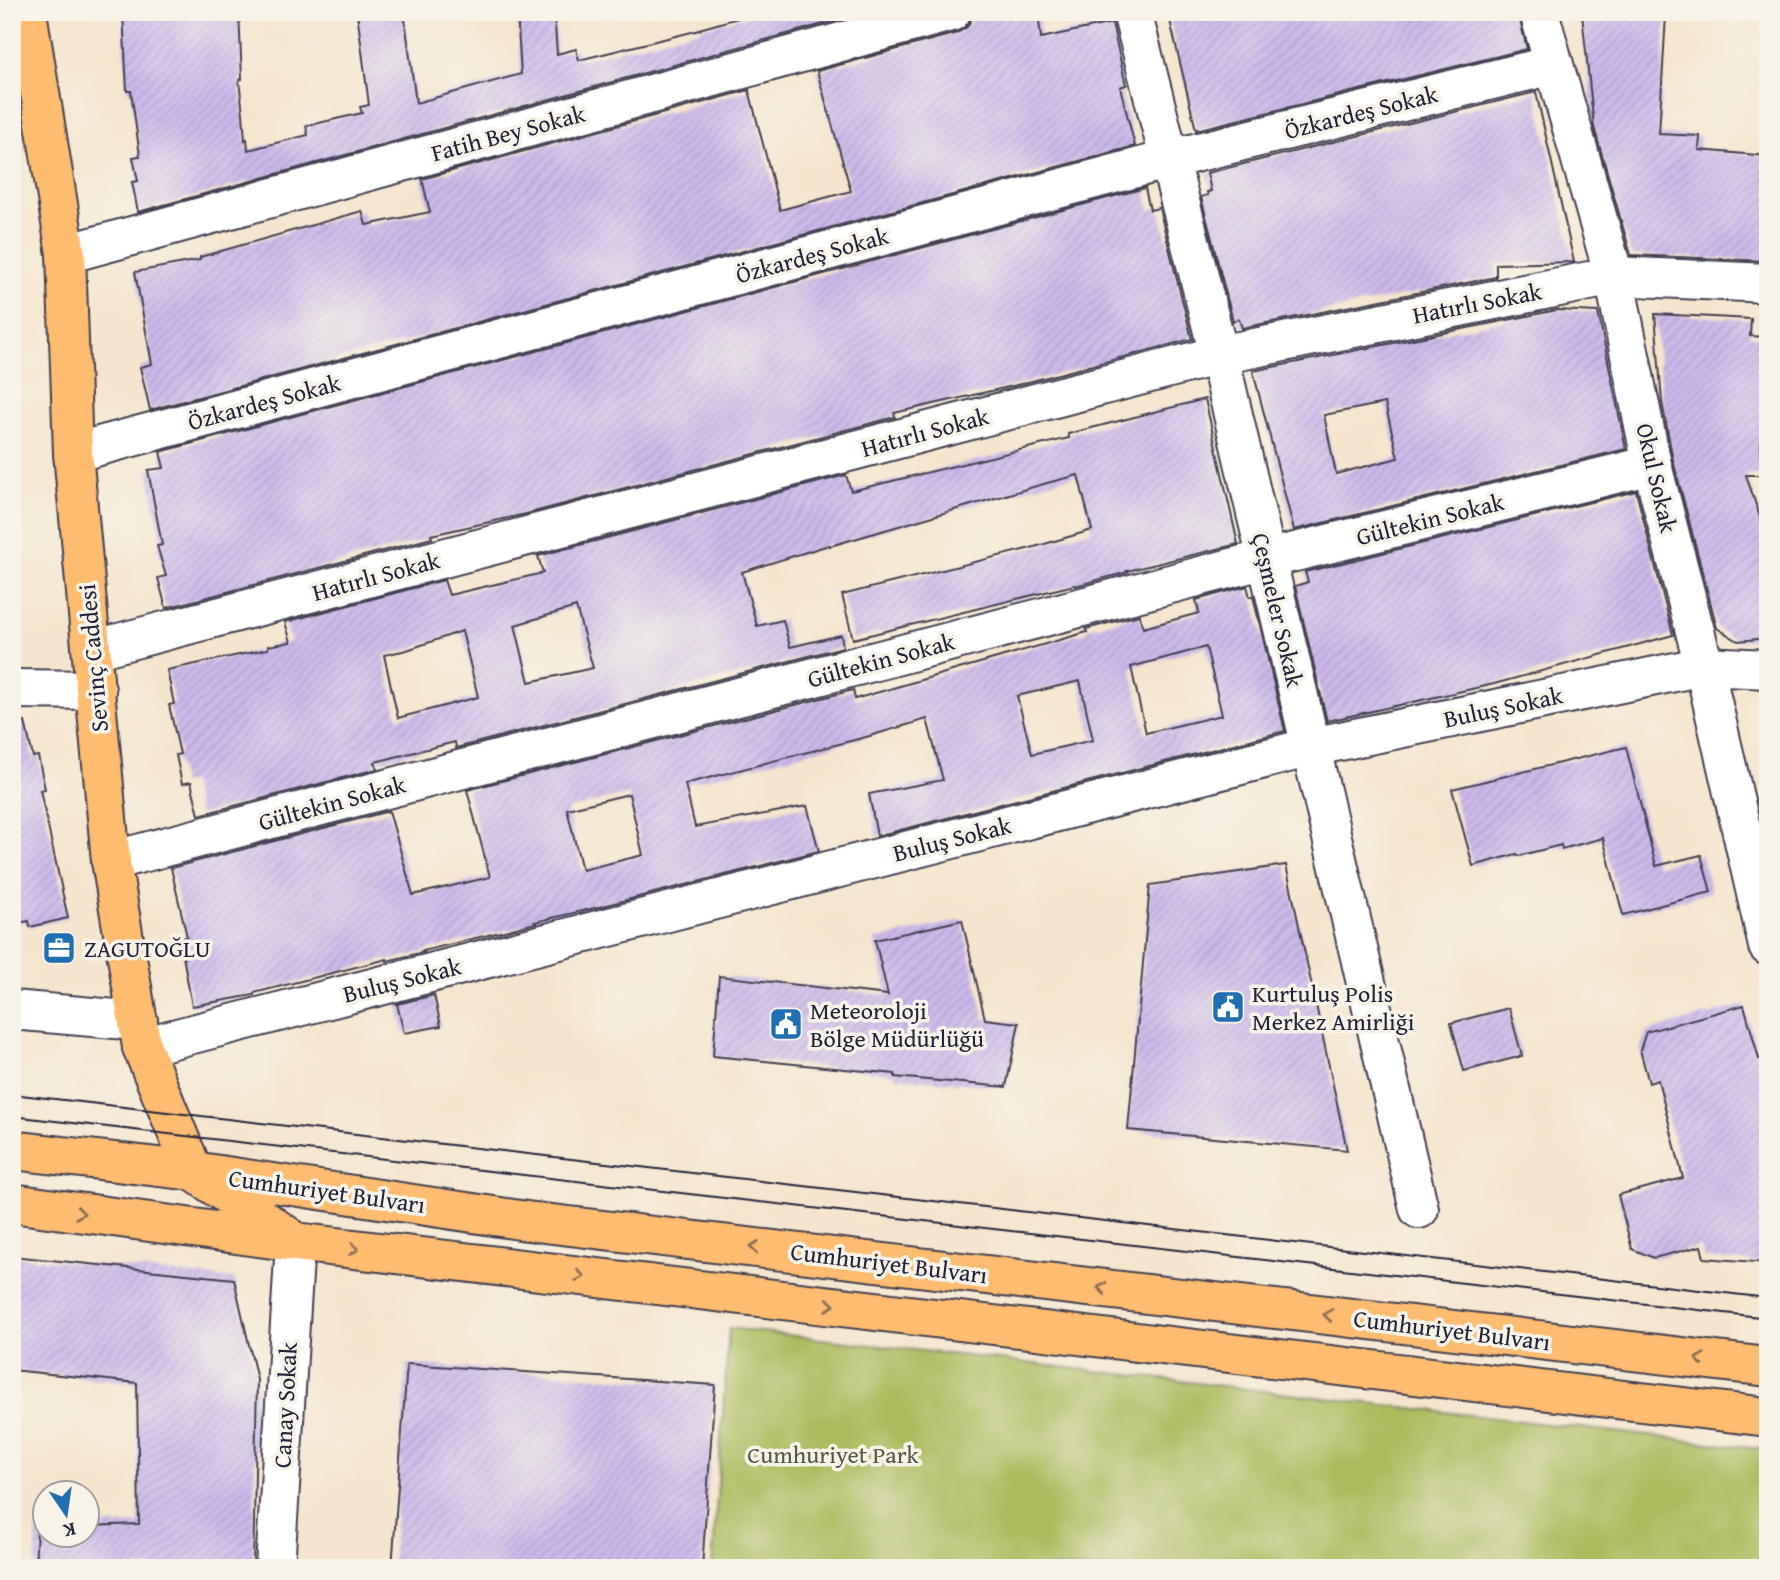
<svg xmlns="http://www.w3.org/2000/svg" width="1780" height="1580" font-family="'Gentium Book Plus',serif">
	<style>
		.green { fill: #adbb5e; stroke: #686e4c; stroke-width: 2 }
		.building { fill: url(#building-hatch); fill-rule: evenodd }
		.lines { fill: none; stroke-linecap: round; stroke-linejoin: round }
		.minor-casing { stroke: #423f51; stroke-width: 42 }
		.major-casing { stroke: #423f51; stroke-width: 42 }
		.minor { stroke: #fff; stroke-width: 38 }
		.major { stroke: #fdbc70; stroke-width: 38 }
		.tram { stroke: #22223b; stroke-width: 2 }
		.oneway { stroke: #906f56 }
		.labels { text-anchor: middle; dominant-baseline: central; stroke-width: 7; stroke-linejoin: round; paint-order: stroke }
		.street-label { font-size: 24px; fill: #22223b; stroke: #f7f3e8 }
		.poi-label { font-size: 24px; fill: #22223b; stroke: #f7f3e8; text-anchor: start }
		.park-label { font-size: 24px; fill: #535847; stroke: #f7f3e8 }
	</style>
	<defs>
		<pattern id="building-hatch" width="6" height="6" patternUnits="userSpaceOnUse" patternTransform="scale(1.75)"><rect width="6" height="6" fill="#ccb9ea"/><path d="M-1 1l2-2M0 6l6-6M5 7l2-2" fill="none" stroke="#af9fca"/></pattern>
	</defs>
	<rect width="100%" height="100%" fill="#f7f3e8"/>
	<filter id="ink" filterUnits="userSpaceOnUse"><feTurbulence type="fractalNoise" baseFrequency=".0143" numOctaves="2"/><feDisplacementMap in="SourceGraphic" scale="14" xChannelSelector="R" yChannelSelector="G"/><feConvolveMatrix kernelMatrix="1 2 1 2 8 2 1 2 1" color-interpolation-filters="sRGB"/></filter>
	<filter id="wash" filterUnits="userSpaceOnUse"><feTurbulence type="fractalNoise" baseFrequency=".00686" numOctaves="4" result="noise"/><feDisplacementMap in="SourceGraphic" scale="28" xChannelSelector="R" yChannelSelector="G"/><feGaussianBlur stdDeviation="1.57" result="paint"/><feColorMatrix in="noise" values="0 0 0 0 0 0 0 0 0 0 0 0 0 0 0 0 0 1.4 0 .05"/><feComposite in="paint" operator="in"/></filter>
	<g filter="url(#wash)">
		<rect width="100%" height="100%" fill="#f5e5ce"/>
		<path class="green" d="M729 1328 1768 1450V1568H712Z"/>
		<g id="blocks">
			<g class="building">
				<path d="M123 12H239L242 79 239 80 243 114 245 140 247 139 248 150 308 135 306 126 362 113 360 107 369 105 357 12H404L416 103 521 74 517 12H554L557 54 576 49 579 60 700 30 699 29 759 12H867L138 212 132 182 138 181 133 157 140 156 131 91H127Z"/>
				<path d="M972 12H1038L1041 38 1112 23 1126 85 1120 87 1135 146 150 410 140 367 152 364 135 272 200 260V257L362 211 366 225 430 212 422 179 749 90 780 210 851 191 817 71 957 33 967 27 972 18Z"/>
				<path d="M1168 12H1518L1527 49 1196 130Z"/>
				<path d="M1582 14 1666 15 1659 134 1700 136 1699 150 1768 156V261L1631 255 1594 127Z"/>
				<path d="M1536 92 1574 262 1496 264V277L1242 328 1239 319 1233 321 1201 197 1208 195 1207 192 1211 191 1207 173Z"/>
				<path d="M1145 188 1150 210 1159 208 1192 339 1013 386 894 413 895 417 526 514 431 535 432 538 166 608 158 578 166 576 157 546 162 545 148 470 164 468 160 452Z"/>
				<path d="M1557 310 1598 312 1626 449 1294 530 1253 371ZM1385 403 1398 458 1336 474 1324 415Z"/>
				<path d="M1655 314 1751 319 1750 336 1768 337V410H1761V475H1746L1768 541V638L1738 641 1717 628 1673 460 1662 402Z"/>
				<path d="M1205 399 1238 544 1127 571 1128 572 1075 586 1074 585 853 639 842 595 1031 548 1092 530 1078 475 1047 483 830 546 829 545 742 572 757 626 783 620 790 647 841 635 843 647 456 748 455 742 375 762 377 769 199 815 191 782 182 784 176 755 180 754 169 705 174 704 167 670 268 649V646L291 642 285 622 444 580 449 595 543 573 538 556 846 475 851 491 1069 438 1068 434ZM576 607 593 668 529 682 515 625ZM462 631 478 697 398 718 384 655 407 650Z"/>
				<path d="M1636 491 1673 635 1494 684 1327 721 1295 586 1308 582 1305 572Z"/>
				<path d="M1247 586 1250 597 1253 596 1285 731 877 836 869 794 943 780 927 719 866 737 685 784 695 827 807 806 819 851 595 908 535 922 536 923 423 951 424 952 387 961V959L254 993V995L192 1006 180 939 187 937 171 868 389 811 413 895 490 877 467 790 853 690 855 699 1087 632 1086 629 1139 615 1143 628 1199 613 1196 600ZM1206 647 1222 715 1146 733 1131 667ZM1080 681 1093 740 1032 754 1017 696ZM629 794 643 855 582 870 567 809Z"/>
				<path d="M25 722 33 757 38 756 45 789 40 790 68 918 30 927 29 921 12 924V723Z"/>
				<path d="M1626 747 1656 866 1701 855 1711 892 1623 915 1603 838 1562 849 1561 845 1518 856 1517 854 1473 866 1452 789Z"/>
				<path d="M1286 865 1347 1150 1128 1130 1150 885Z"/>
				<path d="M962 920 985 1019 1019 1023 1006 1087 895 1077V1074L713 1056 719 976 888 995 875 940Z"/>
				<path d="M434 995 441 1026 404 1033 397 1004Z"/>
				<path d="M1744 1005 1759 1059 1768 1058V1263L1704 1258 1701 1246 1654 1258 1632 1249 1618 1195 1683 1178 1658 1080 1649 1083 1640 1050 1646 1032Z"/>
				<path d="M1509 1008 1522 1056 1464 1071 1451 1023Z"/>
				<path d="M12 1256 234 1279 257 1380 253 1568H35L37 1528H46V1535H88V1526L139 1524 137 1383 12 1370Z"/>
				<path d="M407 1364 715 1385 702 1568H392Z"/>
			</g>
		</g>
	</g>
	<g filter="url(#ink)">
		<use href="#blocks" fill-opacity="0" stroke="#423f51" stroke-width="2"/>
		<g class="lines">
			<defs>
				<g id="minor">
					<path d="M1132 12 1219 355 1419 1209"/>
					<path d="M1539 12 1614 276 1652 465 1704 666 1768 946"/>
					<path d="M66 254 951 12"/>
					<path d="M73 453 1170 159 1553 65"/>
					<path d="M92 650 1219 355 1614 276 1768 283"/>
					<path d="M12 689 96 690"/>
					<path d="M111 861 1266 559 1652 465"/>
					<path d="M12 1010 138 1021"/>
					<path d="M142 1047 1311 747 1704 666 1768 669"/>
					<path d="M275 1568 295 1242"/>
				</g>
				<g id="major">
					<path d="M27 12 66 254 73 453 111 861 142 1047 193 1171 290 1238"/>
					<path d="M12 1150 193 1171 527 1221 1768 1367"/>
					<path d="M12 1203 295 1242 1768 1417"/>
				</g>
			</defs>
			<use href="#minor" class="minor-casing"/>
			<use href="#major" class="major-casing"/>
			<use href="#minor" class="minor"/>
			<use href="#major" class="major"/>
			<g class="tram">
				<path d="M12 1094 1768 1298"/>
				<path d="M12 1116 1768 1318"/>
			</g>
		</g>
		<defs><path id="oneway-chevron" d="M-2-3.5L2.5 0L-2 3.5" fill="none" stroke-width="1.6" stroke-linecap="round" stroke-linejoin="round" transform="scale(1.75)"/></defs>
		<g class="oneway">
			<use href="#oneway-chevron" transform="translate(80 1213) rotate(8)"/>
			<use href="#oneway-chevron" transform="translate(754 1247) rotate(-173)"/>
			<use href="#oneway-chevron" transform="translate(354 1249) rotate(7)"/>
			<use href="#oneway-chevron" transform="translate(580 1276) rotate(7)"/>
			<use href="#oneway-chevron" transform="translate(1102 1288) rotate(-173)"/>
			<use href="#oneway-chevron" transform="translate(830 1305) rotate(7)"/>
			<use href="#oneway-chevron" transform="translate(1328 1315) rotate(-173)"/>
			<use href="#oneway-chevron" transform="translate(1700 1359) rotate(-173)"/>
		</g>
	</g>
	<defs>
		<symbol id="office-square" viewBox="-11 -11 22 22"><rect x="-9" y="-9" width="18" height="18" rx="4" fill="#1f6fb2" stroke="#f7f3e8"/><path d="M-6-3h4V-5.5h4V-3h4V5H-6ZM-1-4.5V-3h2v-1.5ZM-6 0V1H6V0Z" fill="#fff"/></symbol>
		<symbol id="civic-square" viewBox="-11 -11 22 22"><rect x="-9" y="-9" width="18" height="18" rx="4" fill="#1f6fb2" stroke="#f7f3e8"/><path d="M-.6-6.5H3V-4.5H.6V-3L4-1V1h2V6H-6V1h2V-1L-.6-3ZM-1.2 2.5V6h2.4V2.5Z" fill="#fff"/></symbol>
	</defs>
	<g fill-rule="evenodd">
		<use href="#office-square" x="40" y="929" width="38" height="38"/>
		<use href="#civic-square" x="1209" y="988" width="38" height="38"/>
		<use href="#civic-square" x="767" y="1005" width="38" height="38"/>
	</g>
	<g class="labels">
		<g class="street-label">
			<text transform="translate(1361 112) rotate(-14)">Özkardeş Sokak</text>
			<text transform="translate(508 133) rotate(-15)">Fatih Bey Sokak</text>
			<text transform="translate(812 255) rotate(-15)">Özkardeş Sokak</text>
			<text transform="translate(1477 303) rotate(-11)">Hatırlı Sokak</text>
			<text transform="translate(264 402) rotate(-15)">Özkardeş Sokak</text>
			<text transform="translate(925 432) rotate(-15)">Hatırlı Sokak</text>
			<text transform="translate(1657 478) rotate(77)">Okul Sokak</text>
			<text transform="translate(1430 519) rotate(-14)">Gültekin Sokak</text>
			<text transform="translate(376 576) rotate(-15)">Hatırlı Sokak</text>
			<text transform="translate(1278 610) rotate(77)">Çeşmeler Sokak</text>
			<text transform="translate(93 658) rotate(-95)">Sevinç Caddesi</text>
			<text transform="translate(881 660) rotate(-15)">Gültekin Sokak</text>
			<text transform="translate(1503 707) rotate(-12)">Buluş Sokak</text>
			<text transform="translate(332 803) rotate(-15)">Gültekin Sokak</text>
			<text transform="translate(952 839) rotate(-14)">Buluş Sokak</text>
			<text transform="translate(402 980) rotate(-14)">Buluş Sokak</text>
			<text transform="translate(327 1191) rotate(8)">Cumhuriyet Bulvarı</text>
			<text transform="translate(889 1263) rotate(7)">Cumhuriyet Bulvarı</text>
			<text transform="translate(1452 1330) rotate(7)">Cumhuriyet Bulvarı</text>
			<text transform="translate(285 1405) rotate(-87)">Canay Sokak</text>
		</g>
		<g class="poi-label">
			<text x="84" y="948">ZAGUTOĞLU</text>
			<text x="1252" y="993">Kurtuluş Polis<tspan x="1252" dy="28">Merkez Amirliği</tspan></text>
			<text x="810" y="1010">Meteoroloji<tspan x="810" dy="28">Bölge Müdürlüğü</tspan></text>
		</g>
		<g class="park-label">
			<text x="833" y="1454">Cumhuriyet Park</text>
		</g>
	</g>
	<rect width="1780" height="1580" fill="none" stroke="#f7f3e8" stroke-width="42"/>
	<g transform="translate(66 1514) rotate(167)"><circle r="33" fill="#f7f3e8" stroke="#a29fa3" stroke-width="2"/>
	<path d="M0-5L12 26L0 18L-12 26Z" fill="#1f6fb2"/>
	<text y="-10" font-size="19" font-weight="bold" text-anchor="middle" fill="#22223b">K</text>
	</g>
</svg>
